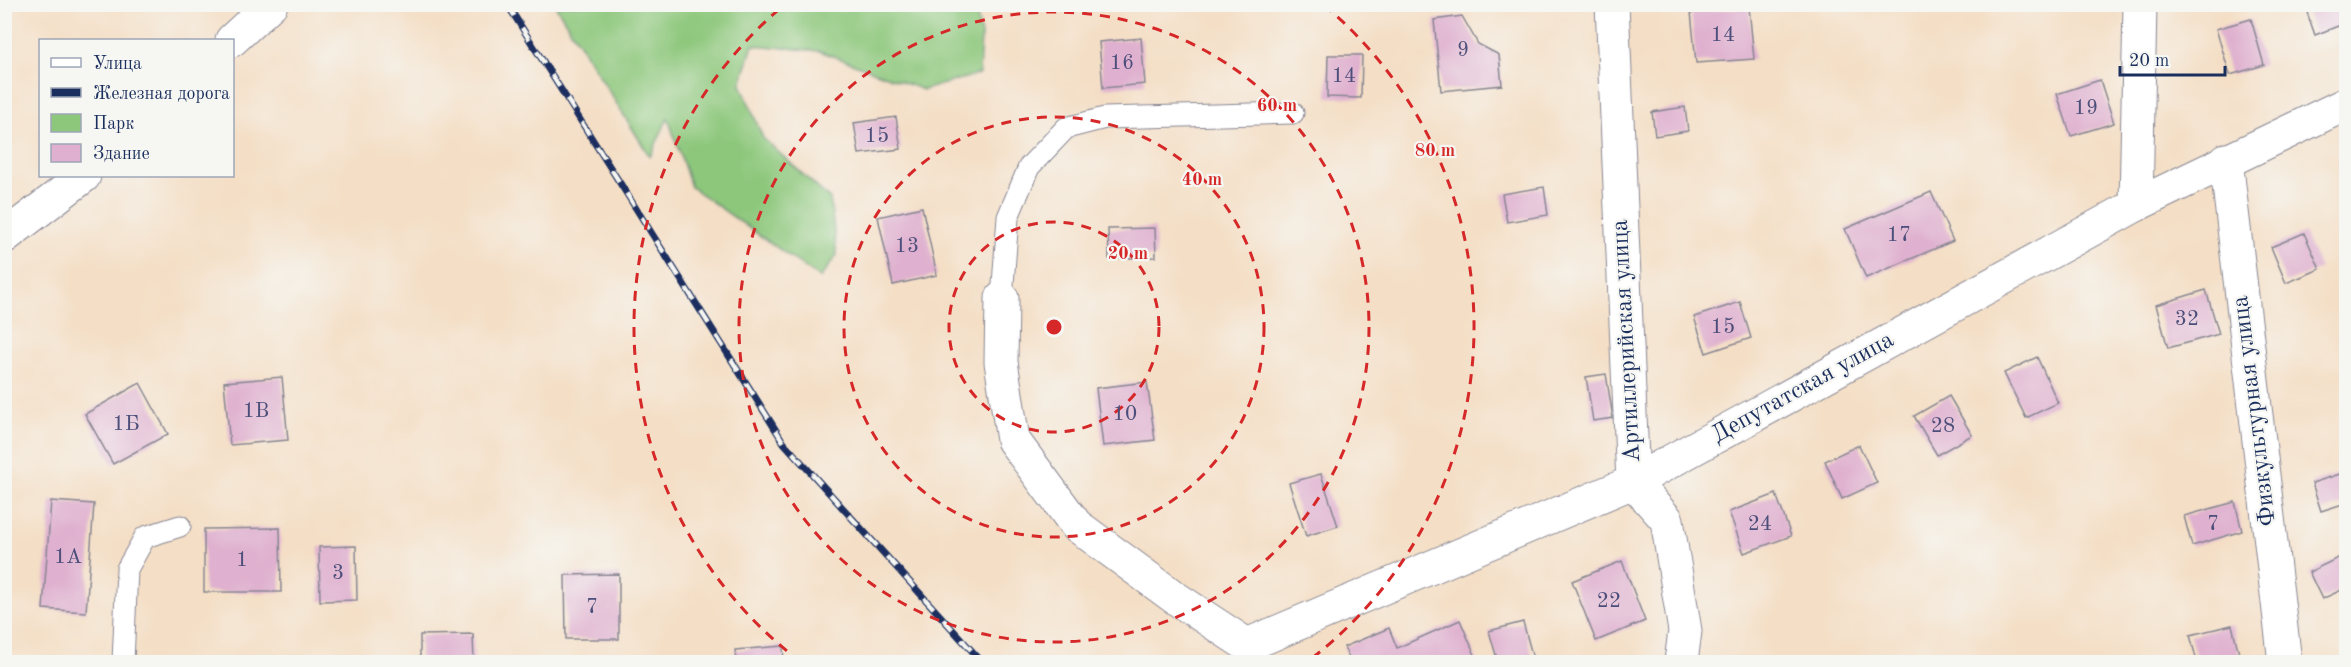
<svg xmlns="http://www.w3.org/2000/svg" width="2351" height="667" font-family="'Old Standard TT',serif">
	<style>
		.green { fill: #8dc77b; stroke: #547b6c; stroke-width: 1.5 }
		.building { fill: #dfb0cf }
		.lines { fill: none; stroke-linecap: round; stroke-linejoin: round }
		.service-casing { stroke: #888692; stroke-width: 23 }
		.minor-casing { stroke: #888692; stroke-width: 35 }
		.service { stroke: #fff; stroke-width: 21 }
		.minor { stroke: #fff; stroke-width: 33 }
		.rail-casing { stroke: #1b2f5e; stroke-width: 7 }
		.rail { stroke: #f6f6f2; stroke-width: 4.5; stroke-dasharray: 14; stroke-linecap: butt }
		.ring { fill: none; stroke: #d62828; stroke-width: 3; stroke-dasharray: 10 8 }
		.labels { text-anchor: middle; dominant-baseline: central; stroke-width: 4.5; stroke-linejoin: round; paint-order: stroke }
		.number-label { font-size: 21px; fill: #4c4f7a }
		.street-label { font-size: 24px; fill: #1b2f5e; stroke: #f6f6f2 }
		.centre { fill: #d62828; stroke: #f6f6f2; stroke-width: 3 }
		.ring-label { font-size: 18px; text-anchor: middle; font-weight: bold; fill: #d62828; stroke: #f6f6f2; stroke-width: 4.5; stroke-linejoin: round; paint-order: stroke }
	</style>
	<rect width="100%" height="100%" fill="#f6f6f2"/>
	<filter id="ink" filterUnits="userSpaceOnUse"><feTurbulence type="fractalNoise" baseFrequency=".0167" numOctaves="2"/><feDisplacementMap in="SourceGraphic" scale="12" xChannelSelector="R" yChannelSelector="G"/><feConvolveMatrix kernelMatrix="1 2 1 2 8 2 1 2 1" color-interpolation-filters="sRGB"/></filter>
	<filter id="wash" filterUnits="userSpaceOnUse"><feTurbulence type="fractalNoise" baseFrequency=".008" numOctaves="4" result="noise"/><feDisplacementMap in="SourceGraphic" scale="24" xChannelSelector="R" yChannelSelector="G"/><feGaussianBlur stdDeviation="1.35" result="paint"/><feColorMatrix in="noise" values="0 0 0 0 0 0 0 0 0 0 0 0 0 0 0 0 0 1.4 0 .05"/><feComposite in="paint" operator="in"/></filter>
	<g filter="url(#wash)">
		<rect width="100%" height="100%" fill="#f4dec5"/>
		<path class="green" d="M555 5H975L981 35 979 74 923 90 820 51 753 45 741 84 763 138 830 199 837 255 820 278 691 187 668 118 650 157Z"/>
		<g id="blocks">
			<g class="building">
				<path d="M2304 4H2345L2346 23 2315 35Z"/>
				<path d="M1749 7 1754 59 1696 63 1691 12Z"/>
				<path d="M1462 16 1478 44 1499 55 1502 85 1441 91 1434 20Z"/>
				<path d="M2251 19 2264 65 2230 75 2216 29Z"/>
				<path d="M1141 38 1145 84 1103 88 1099 42Z"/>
				<path d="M1328 55H1362L1361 98 1327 97Z"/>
				<path d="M2100 80 2114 123 2071 136 2057 94Z"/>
				<path d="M1685 107 1688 131 1655 136 1652 112Z"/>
				<path d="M896 117 901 149 859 154 854 123Z"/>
				<path d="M1544 187 1548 215 1507 222 1502 194Z"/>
				<path d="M1931 192 1953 241 1866 278 1845 229Z"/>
				<path d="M922 207 937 275 893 285 878 217Z"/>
				<path d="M1155 228 1156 257 1109 259 1108 229Z"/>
				<path d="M2304 233 2320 269 2286 283 2271 247Z"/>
				<path d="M2206 290 2219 334 2168 348 2156 305Z"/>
				<path d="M1740 302 1751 338 1706 353 1694 317Z"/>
				<path d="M2037 357 2058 403 2026 418 2004 373Z"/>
				<path d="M1606 374 1613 418 1593 421 1586 377Z"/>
				<path d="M282 377 288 440 230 445 224 382Z"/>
				<path d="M1147 382 1155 440 1103 446 1096 388Z"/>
				<path d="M140 383 168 434 113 464 85 414Z"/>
				<path d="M1949 396 1972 435 1937 455 1914 416Z"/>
				<path d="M1859 445 1877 483 1842 499 1825 461Z"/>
				<path d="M2343 473 2346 483V503L2321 511 2312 483Z"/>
				<path d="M1321 474 1338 526 1306 536 1289 483Z"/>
				<path d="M1776 494 1791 536 1744 553 1729 512Z"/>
				<path d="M51 501 94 504 86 612 43 609Z"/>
				<path d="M2235 502 2242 531 2192 546 2184 516Z"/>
				<path d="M280 528 281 592H204V529Z"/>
				<path d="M356 546 357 600 320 601 319 547Z"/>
				<path d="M2346 554V588L2322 599 2309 572Z"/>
				<path d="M1622 561 1645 621 1596 641 1572 581Z"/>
				<path d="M619 574V639H566L565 575Z"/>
				<path d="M1460 620 1478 662H1351L1344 647 1389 628 1397 648Z"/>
				<path d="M1523 622 1534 662H1498L1489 631Z"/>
				<path d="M2232 625 2241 662H2197L2190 635Z"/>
				<path d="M473 634 474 662H420V635Z"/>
				<path d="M783 646 784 662H736L735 650Z"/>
			</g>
		</g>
	</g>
	<g filter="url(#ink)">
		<use href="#blocks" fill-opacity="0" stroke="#888692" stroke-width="1.5"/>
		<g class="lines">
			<defs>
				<g id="service">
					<path d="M1002 298 1008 217 1029 167 1066 128 1105 118 1293 113"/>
					<path d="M123 662 127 569 145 537 180 526"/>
				</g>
				<g id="minor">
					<path d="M1612 4 1633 482 1667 520 1685 631 1681 662"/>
					<path d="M232 40 271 4"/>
					<path d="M2226 160 2285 662"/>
					<path d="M2136 205 2140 4"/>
					<path d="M4 237 84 176"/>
					<path d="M1002 298 1001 362 1013 440 1076 525 1174 597 1247 645 1633 482 2136 205 2346 104"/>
				</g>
			</defs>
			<use href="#service" class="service-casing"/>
			<use href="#minor" class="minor-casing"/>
			<use href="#service" class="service"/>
			<use href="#minor" class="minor"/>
			<defs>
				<path id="rail" d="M507 4 784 443 982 662"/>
			</defs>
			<use href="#rail" class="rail-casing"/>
			<use href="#rail" class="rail"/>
		</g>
	</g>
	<g class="ring">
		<circle cx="1054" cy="327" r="105"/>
		<circle cx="1054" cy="327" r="210"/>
		<circle cx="1054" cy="327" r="315"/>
		<path d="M801 662A420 420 0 0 1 784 5M1324 5A420 420 0 0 1 1307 662"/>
	</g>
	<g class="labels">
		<g class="number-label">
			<text x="1723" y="35">14</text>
			<text x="1463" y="50">9</text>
			<text x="1122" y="63">16</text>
			<text x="1344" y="76">14</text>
			<text x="2086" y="108">19</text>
			<text x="877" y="136">15</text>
			<text x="1899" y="235">17</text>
			<text x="907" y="246">13</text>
			<text x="2187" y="319">32</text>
			<text x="1723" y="327">15</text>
			<text x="256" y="411">1В</text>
			<text x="1125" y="414">10</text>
			<text x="126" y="424">1Б</text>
			<text x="1943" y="426">28</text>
			<text x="1760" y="524">24</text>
			<text x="2213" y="524">7</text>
			<text x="68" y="557">1А</text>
			<text x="242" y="560">1</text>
			<text x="338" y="573">3</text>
			<text x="1609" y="601">22</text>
			<text x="592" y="607">7</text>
		</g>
		<g class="street-label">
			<text transform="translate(1627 341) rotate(-93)">Артиллерийская улица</text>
			<text transform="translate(1803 388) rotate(-29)">Депутатская улица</text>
			<text transform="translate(2255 411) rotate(-97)">Физкультурная улица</text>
		</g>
	</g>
	<circle cx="1054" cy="327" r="9" class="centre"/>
	<g class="ring-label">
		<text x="1277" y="111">60 m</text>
		<text x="1435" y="156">80 m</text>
		<text x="1202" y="185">40 m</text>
		<text x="1128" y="259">20 m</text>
	</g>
	<rect width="2351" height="667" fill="none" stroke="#f6f6f2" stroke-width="24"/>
	<rect x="39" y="39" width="195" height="138" fill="#f6f6f2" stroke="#9ea6b7" stroke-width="1.5"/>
	<rect x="51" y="58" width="30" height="9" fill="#ffffff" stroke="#9ea6b7" stroke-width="1.5"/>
	<text x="93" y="69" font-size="18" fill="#1b2f5e">Улица</text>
	<rect x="51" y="88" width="30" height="9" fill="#1b2f5e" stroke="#9ea6b7" stroke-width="1.5"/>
	<text x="93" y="99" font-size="18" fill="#1b2f5e">Железная дорога</text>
	<rect x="51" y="114" width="30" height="18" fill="#8dc77b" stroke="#9ea6b7" stroke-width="1.5"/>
	<text x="93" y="129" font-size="18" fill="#1b2f5e">Парк</text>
	<rect x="51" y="144" width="30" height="18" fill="#dfb0cf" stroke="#9ea6b7" stroke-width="1.5"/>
	<text x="93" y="159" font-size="18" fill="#1b2f5e">Здание</text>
	<path d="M2120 66v9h105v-9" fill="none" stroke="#1b2f5e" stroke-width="3"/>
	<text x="2129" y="66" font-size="18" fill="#1b2f5e" stroke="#f6f6f2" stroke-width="4.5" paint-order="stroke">20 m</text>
</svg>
